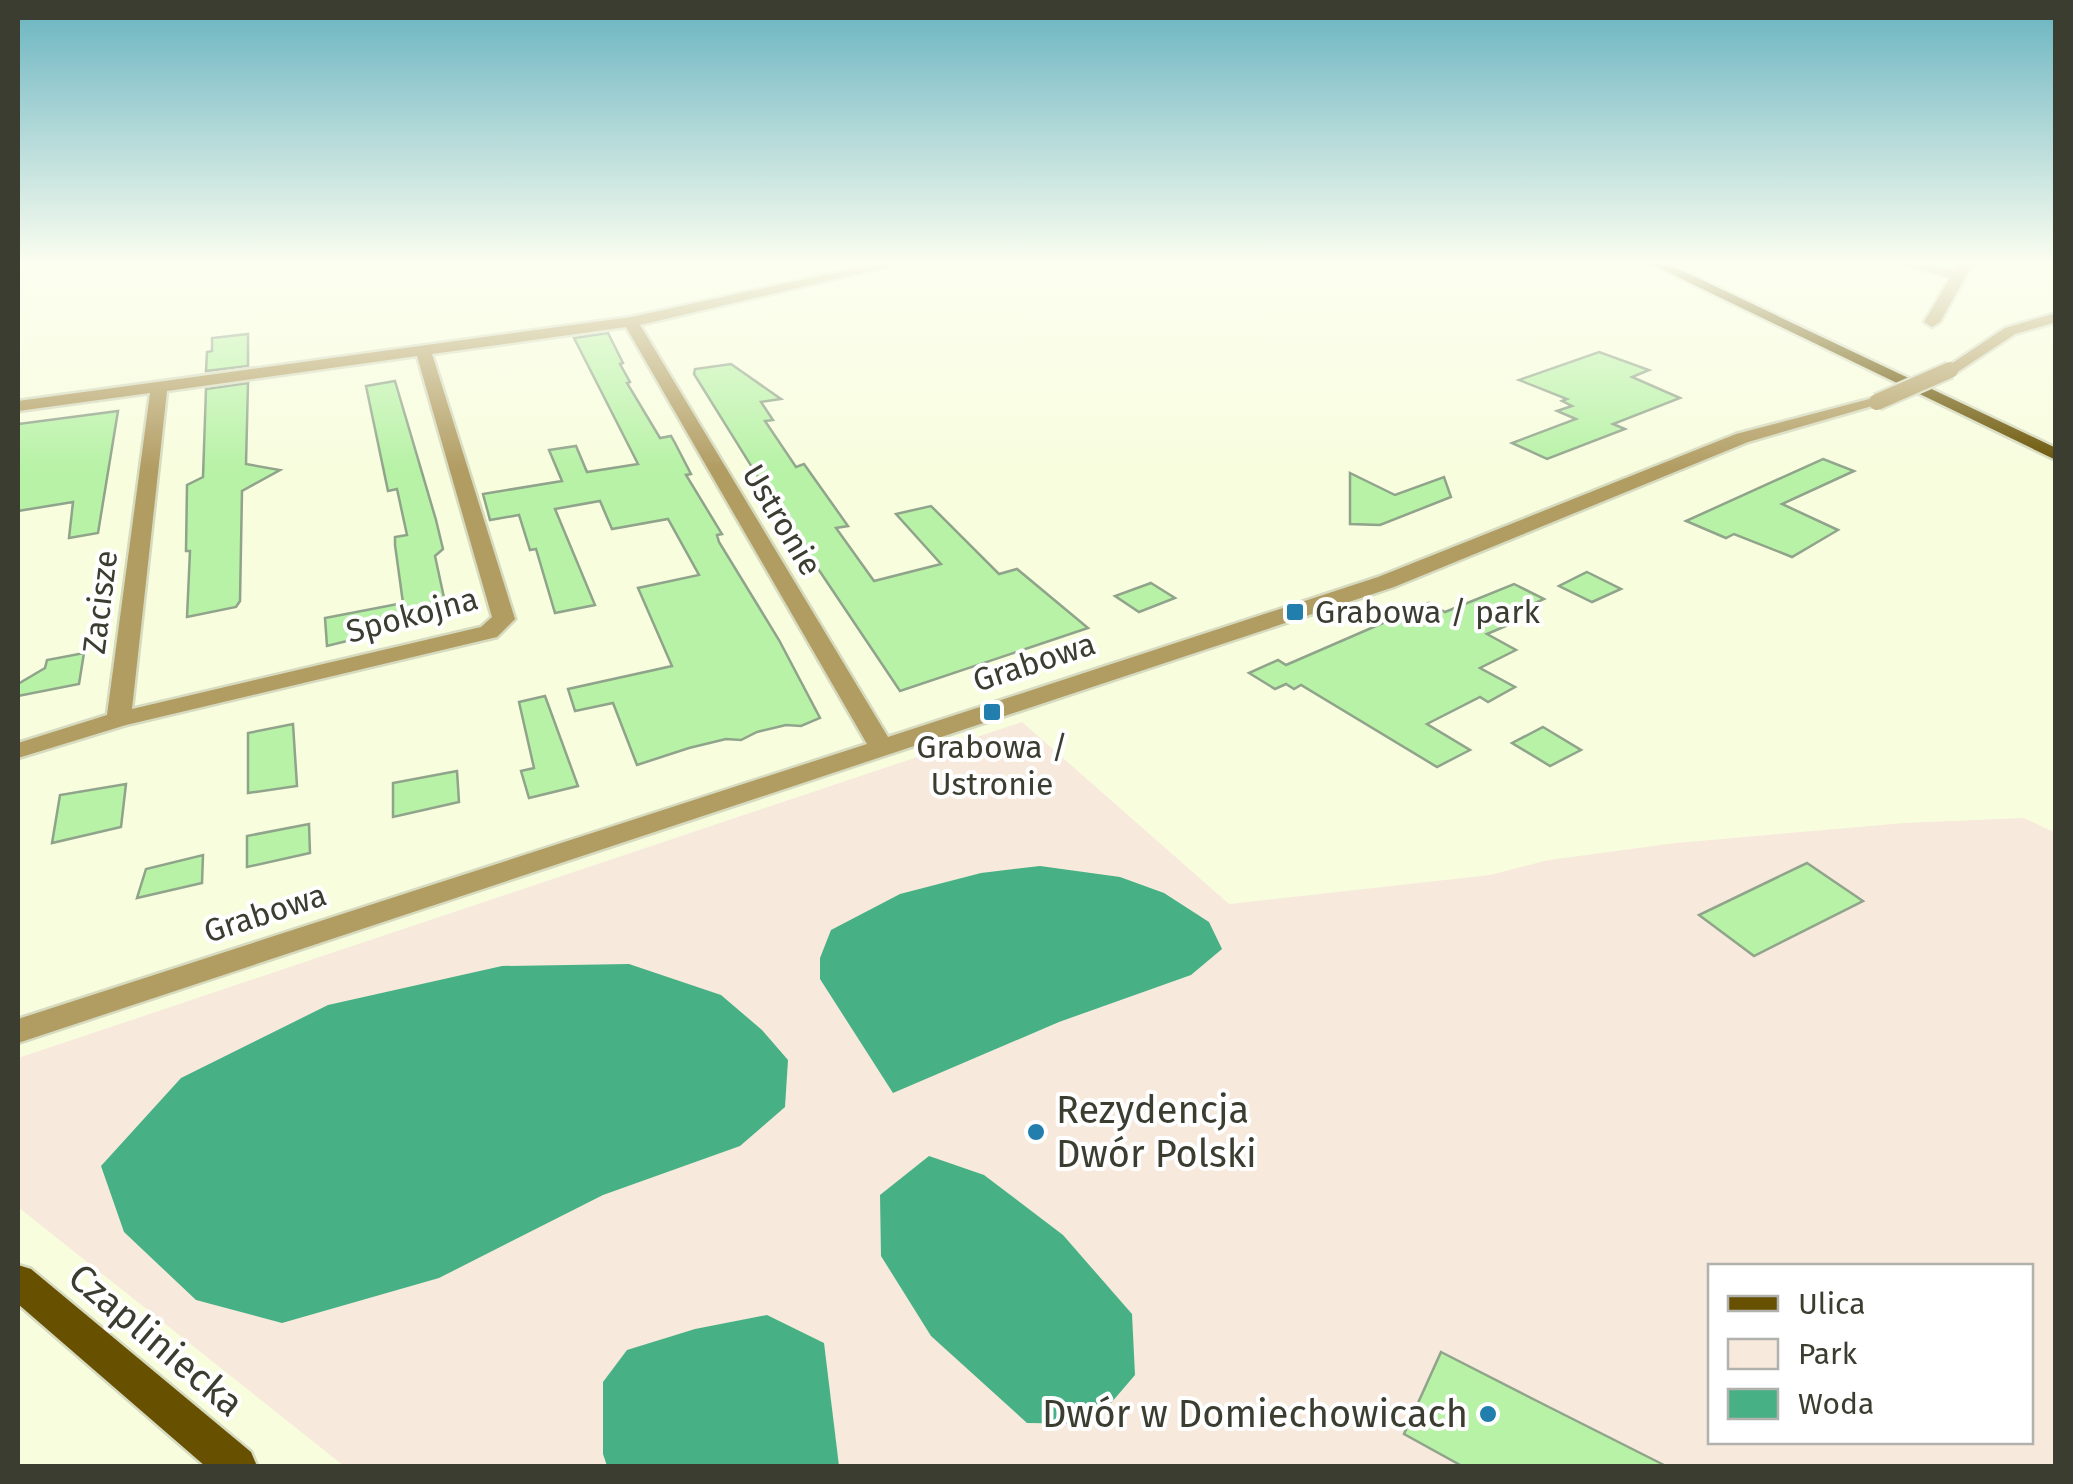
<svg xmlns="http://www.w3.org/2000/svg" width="2073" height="1484" font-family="'Fira Sans',sans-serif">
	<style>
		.green { fill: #f7e9dc; fill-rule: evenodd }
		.water { fill: #47b185 }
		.building { fill: #b7f2a6; stroke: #90a38b; stroke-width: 2.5 }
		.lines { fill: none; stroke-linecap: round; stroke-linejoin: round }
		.minor-casing { stroke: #d6dabf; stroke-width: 5 }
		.major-casing { stroke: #d6dabf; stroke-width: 5 }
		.minor { fill: #b19c62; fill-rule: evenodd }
		.major { fill: #675101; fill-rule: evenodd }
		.minor-bridge-casing { stroke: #d6dabf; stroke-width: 20; stroke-linecap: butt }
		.minor-bridge { stroke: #b19c62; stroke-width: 16 }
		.poi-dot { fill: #227eac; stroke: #fff; stroke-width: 4 }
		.labels { text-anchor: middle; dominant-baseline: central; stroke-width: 8; stroke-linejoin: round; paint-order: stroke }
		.street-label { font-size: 32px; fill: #3b3d31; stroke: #fff }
		.poi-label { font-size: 32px; fill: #3b3d31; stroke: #fff; text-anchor: start }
		.near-poi-label { font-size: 38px; fill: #3b3d31; stroke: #fff; text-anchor: start }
		.near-street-label { font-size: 38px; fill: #3b3d31; stroke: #fff }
	</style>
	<rect width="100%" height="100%" fill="#f8fdde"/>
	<path class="green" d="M1022 722 1229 904 1490 875 1549 860 1676 843 1905 823 2024 818 2056 833 2055 1466H344L18 1207V1058ZM1710 1266H2030V1442H1710Z"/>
	<g class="water">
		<path d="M1040 866 1120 877 1164 893 1209 922 1222 949 1191 975 1059 1022 893 1093 820 979V958L831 930 900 894 981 873Z"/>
		<path d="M629 964 721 995 762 1030 788 1060 785 1107 740 1146 603 1195 439 1278 282 1323 196 1300 124 1232 101 1166 181 1078 328 1005 502 966Z"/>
		<path d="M929 1156 984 1175 1063 1235 1132 1314 1135 1375 1093 1424 1027 1423 931 1336 881 1256 880 1195Z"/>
		<path d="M767 1315 824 1343 839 1466H607L603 1454V1382L627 1350 695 1329Z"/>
	</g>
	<g class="building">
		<path d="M608 333 623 363 620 364 630 382 627 383 660 438 671 436 675 443 691 474 686 475 722 534 717 535 719 542 779 640 820 718 801 726 786 725 757 732 741 740 726 739 689 748 637 765 613 703 575 711 568 689 672 666 638 588 699 575 668 519 612 529 600 501 555 509 595 605 555 613 536 549 530 550 519 515 490 520 483 494 562 481 549 450 576 446 587 472 638 464 574 338Z"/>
		<path d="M248 334V366L206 371 207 352 212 351V338Z"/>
		<path d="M1599 352 1649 370 1632 377 1680 398 1613 424 1625 429 1547 459 1512 443 1576 419 1557 411 1572 406 1562 401 1567 399 1519 380Z"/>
		<path d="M731 364 781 399 761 402 773 420 765 421 796 467 804 464 848 526 836 528 874 581 941 564 896 514 931 506 999 574 1017 569 1088 628 900 691 778 509 694 374 695 369Z"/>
		<path d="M395 381 436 520 443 549 435 556 448 616 327 646 325 618 403 603 395 545V537L407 535 397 489 388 491 366 386Z"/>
		<path d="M248 383 246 464 280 470 242 491 240 601 236 607 187 617 190 551H186L187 485 203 477 206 389Z"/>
		<path d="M118 411 98 533 69 538 73 502 18 511V424Z"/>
		<path d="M1823 459 1854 471 1782 504 1838 530 1792 557 1734 534 1726 538 1686 521Z"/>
		<path d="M1350 473 1395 495 1444 477 1451 497 1380 525 1350 524Z"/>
		<path d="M1587 572 1621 589 1592 602 1559 586Z"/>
		<path d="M1151 583 1175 598 1139 612 1115 596Z"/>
		<path d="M1514 584 1544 599 1508 616 1518 621 1487 634 1516 650 1480 668 1515 687 1488 702 1480 697 1427 724 1470 750 1437 767 1301 685 1294 689 1286 684 1275 689 1249 673 1278 660 1286 665 1429 603 1445 612Z"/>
		<path d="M84 653 79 684 18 696V684L45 668 47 660Z"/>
		<path d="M545 696 578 786 529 798 521 771 534 768 519 702Z"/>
		<path d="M293 724 297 786 248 793V733Z"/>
		<path d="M1543 727 1581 750 1550 766 1512 743Z"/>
		<path d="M457 771 459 802 393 817V783Z"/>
		<path d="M126 784 121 827 52 843 60 795Z"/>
		<path d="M309 824 310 853 247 867V836Z"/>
		<path d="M203 855 202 883 137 898 146 869Z"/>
		<path d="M1807 863 1863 901 1754 956 1699 915Z"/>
		<path d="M1441 1352 1537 1401 1666 1466H1462L1404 1434Z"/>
	</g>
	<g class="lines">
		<defs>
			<g id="minor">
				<path d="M879 263H903L640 325 888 737 1378 577 1736 434 1877 397 1886 402 1748 442 1394 587 18 1043V1019L867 744 626 327 432 354 515 619 497 637 126 725 18 758V743L107 715 150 393 18 411V401L631 317ZM417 356 492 617 481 627 132 709 167 391Z"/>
				<path d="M1897 263H1920L1954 271 1959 263H1973L1940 322 1932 327 1924 322 1950 278Z"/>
				<path d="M2056 313V322L2015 334 1956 373 1942 370 2005 328Z"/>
			</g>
			<g id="major">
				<path d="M1649 263H1666L2056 448V460Z"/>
				<path d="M18 1265 31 1269 251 1452 257 1466H205L18 1304Z"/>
			</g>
		</defs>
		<use href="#minor" class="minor-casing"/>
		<use href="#major" class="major-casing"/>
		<use href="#minor" class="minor"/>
		<use href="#major" class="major"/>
		<defs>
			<path id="minor-bridge" d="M1877 402 1950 370"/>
		</defs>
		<use href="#minor-bridge" class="minor-bridge-casing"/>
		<use href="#minor-bridge" class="minor-bridge"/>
	</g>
	<linearGradient id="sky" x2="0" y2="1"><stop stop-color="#67b3c0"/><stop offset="0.56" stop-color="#fcfef0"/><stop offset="1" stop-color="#fcfef0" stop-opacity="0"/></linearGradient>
	<rect width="2073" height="470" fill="url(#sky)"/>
	<g class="poi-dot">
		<rect x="1285" y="602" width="20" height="20" rx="5"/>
		<rect x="982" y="702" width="20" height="20" rx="5"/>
		<circle cx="1036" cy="1132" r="10"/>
		<circle cx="1488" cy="1414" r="10"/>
	</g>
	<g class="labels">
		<g class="street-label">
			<text transform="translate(782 520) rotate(59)">Ustronie</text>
			<text transform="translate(100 602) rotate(-83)">Zacisze</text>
			<text transform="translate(412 615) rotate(-15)">Spokojna</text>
			<text transform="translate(1034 662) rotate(-18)">Grabowa</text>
			<text transform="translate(265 913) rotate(-18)">Grabowa</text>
		</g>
		<g class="poi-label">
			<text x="1315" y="612">Grabowa / park</text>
			<text x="992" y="747" text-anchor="middle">Grabowa /<tspan x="992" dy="37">Ustronie</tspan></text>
		</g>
		<g class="near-poi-label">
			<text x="1056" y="1110">Rezydencja<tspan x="1056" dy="44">Dwór Polski</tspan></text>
			<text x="1468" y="1414" text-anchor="end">Dwór w Domiechowicach</text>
		</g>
		<g class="near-street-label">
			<text transform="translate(156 1340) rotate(40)">Czapliniecka</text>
		</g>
	</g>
	<rect width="2073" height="1484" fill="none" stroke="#3b3d31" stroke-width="40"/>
	<rect x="1708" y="1264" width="325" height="180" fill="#ffffff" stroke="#b1b1ad" stroke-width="2.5"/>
	<rect x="1728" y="1296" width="50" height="15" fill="#675101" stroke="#b1b1ad" stroke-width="2.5"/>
	<text x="1798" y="1314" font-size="30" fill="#3b3d31">Ulica</text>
	<rect x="1728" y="1339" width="50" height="30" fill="#f7e9dc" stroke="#b1b1ad" stroke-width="2.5"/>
	<text x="1798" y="1364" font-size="30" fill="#3b3d31">Park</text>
	<rect x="1728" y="1389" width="50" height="30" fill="#47b185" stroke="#b1b1ad" stroke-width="2.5"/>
	<text x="1798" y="1414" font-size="30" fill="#3b3d31">Woda</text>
</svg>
